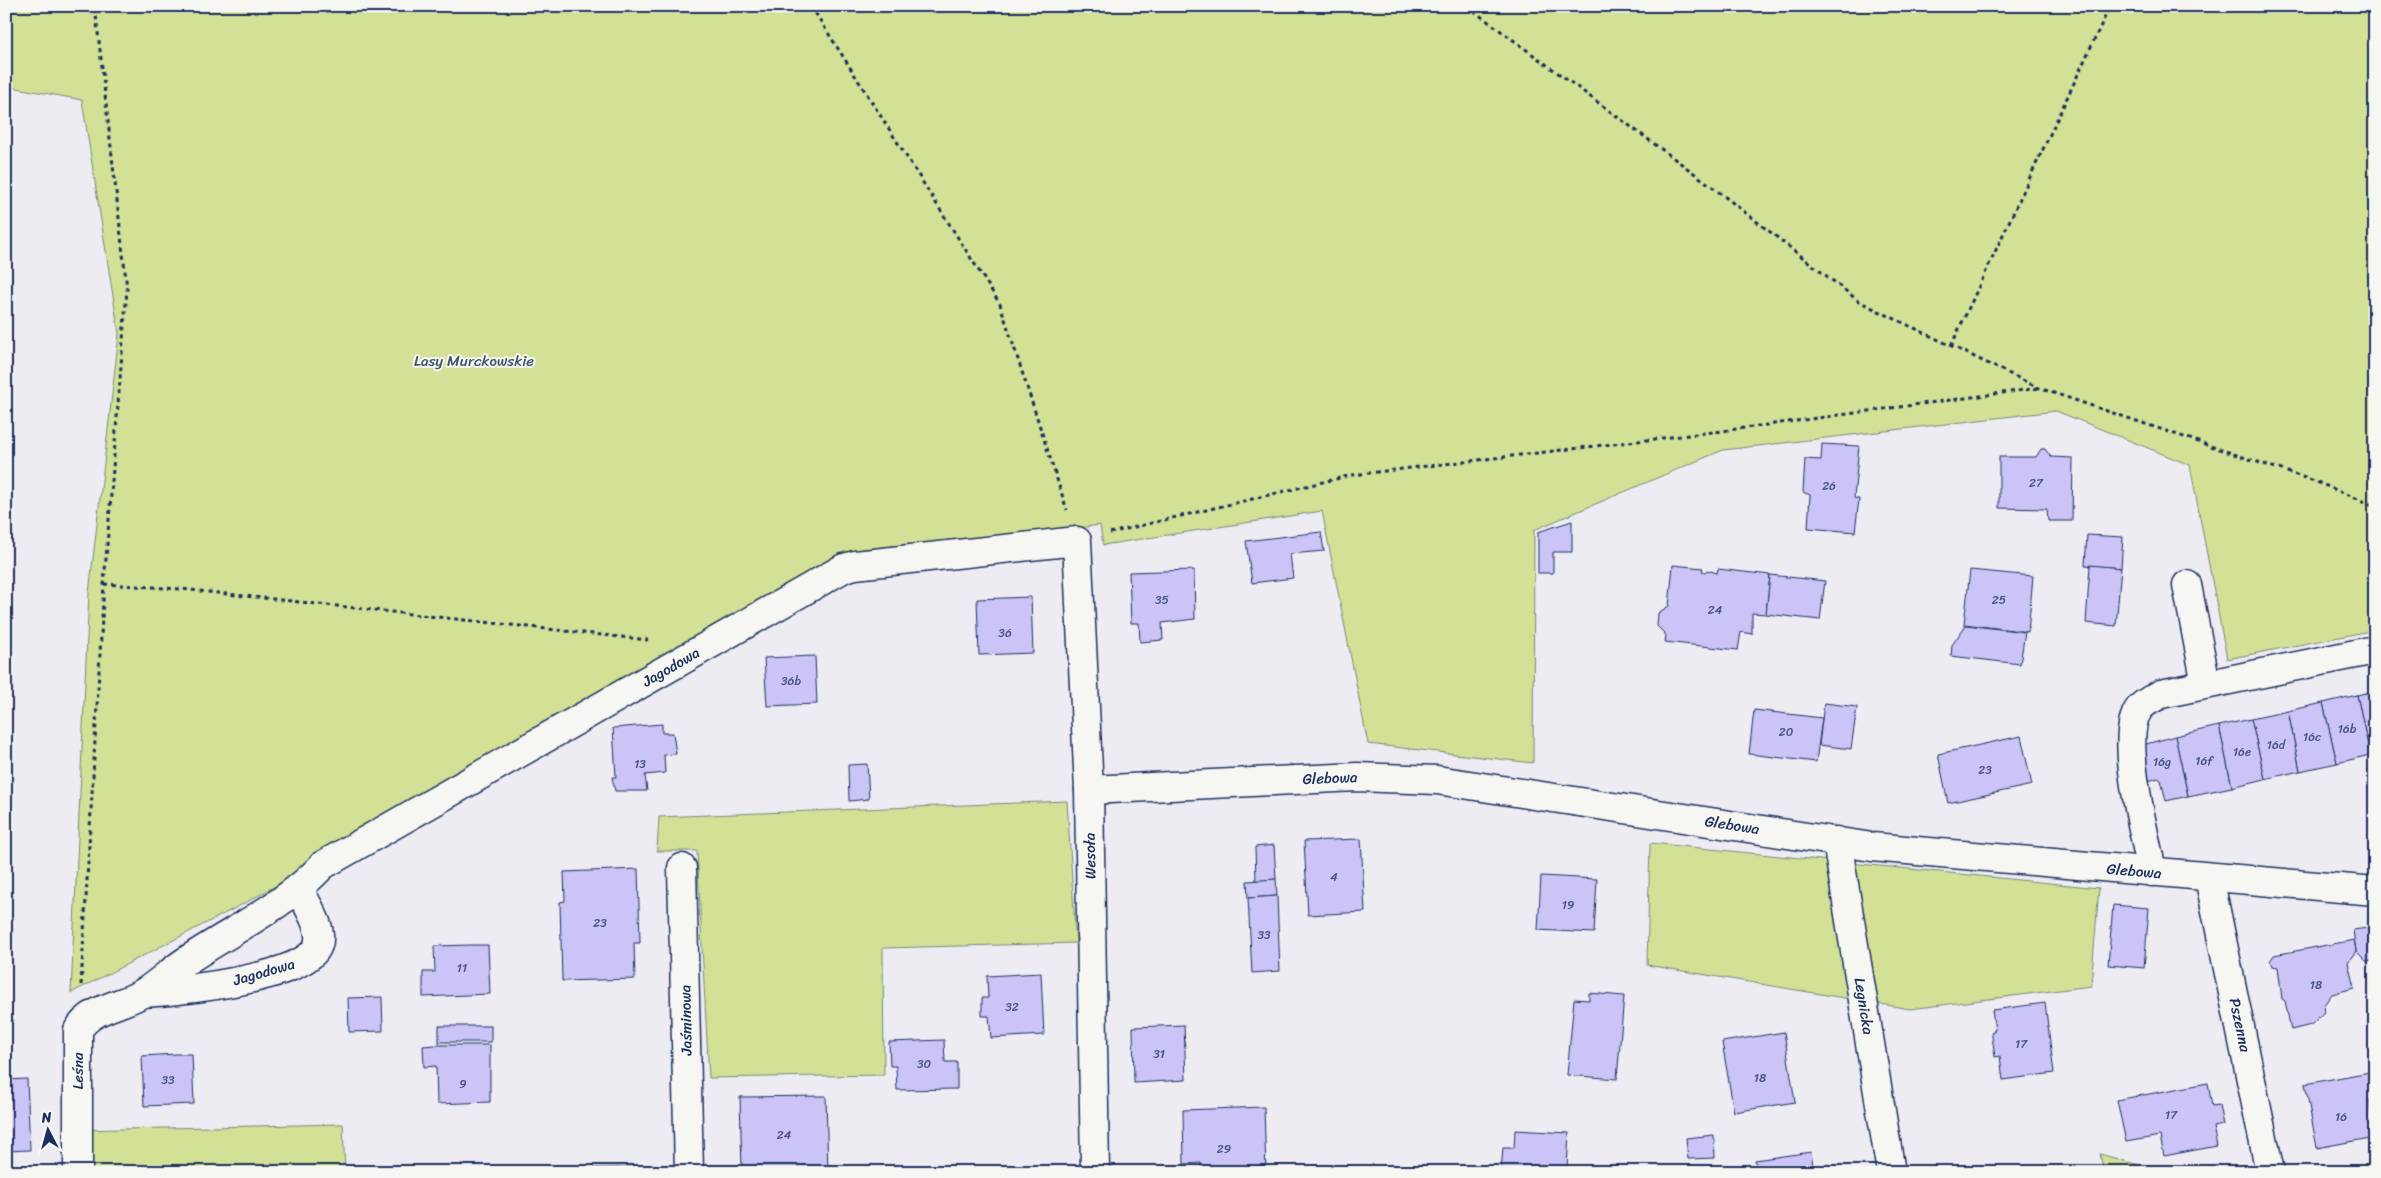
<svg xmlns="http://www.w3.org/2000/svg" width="2381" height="1178" font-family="Sriracha,sans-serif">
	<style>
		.green { fill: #d2e195; stroke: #76887a }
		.building { fill: #cbc4f6; stroke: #1b2f5e }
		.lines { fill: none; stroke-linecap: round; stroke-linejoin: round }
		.minor-casing { stroke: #1b2f5e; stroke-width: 31 }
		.path { stroke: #1b2f5e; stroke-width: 3; stroke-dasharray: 4 4; stroke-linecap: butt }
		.minor { stroke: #f6f6f2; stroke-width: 28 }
		.labels { text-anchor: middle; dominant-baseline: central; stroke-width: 4; stroke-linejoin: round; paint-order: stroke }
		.number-label { font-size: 12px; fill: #475484 }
		.park-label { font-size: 15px; fill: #405369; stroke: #f6f6f2 }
		.street-label { font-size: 15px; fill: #1b2f5e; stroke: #f6f6f2 }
	</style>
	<rect width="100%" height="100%" fill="#edecf3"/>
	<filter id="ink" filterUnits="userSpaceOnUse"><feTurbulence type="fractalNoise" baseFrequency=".02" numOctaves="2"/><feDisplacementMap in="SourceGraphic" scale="10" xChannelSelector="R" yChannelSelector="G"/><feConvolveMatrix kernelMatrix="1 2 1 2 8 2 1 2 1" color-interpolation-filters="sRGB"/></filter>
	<g filter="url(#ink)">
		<g class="green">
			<path d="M6 6H2375V630L2227 659 2190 465 2056 411 1723 450 1534 530 1533 763 1368 744 1322 511 1103 545 1100 525 1049 532 861 549 693 643 412 809 245 903 71 993 89 593 119 334 82 100 6 86Z"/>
			<path d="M1067 801 1076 943 883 948 884 1075 709 1078 697 851H657L659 817Z"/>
			<path d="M1650 843 2099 888 2091 986 1910 1009 1647 965Z"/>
			<path d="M343 1124 345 1172H78L79 1130Z"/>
			<path d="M2100 1154 2164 1172H2104Z"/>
		</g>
		<g class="building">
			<path d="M1822 444 1859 446 1854 498 1859 499 1855 532 1808 528 1810 495 1803 492 1805 459 1821 460Z"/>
			<path d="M2041 449H2045L2051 457 2073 458 2072 521H2048L2047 509 1999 508V457H2036Z"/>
			<path d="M1572 521V552H1553V573H1538V532Z"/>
			<path d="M1321 532 1324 551 1290 554 1293 578 1252 583 1246 541Z"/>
			<path d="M2087 535 2123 537 2121 568 2085 565Z"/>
			<path d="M1673 565 1703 568 1702 571 1705 572 1707 570 1717 573 1718 569 1770 575 1766 614 1752 613V634L1741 632 1738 650 1665 642 1666 635 1657 626 1658 613 1669 606Z"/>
			<path d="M2090 565 2121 568 2116 626 2086 623Z"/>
			<path d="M1194 570 1195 619 1162 623 1163 640 1140 642 1139 623H1131L1129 572Z"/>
			<path d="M1970 570 2033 576 2028 632 1964 624Z"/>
			<path d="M1770 575 1825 581 1820 620 1766 614Z"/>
			<path d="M1031 597 1033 653 979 655 977 599Z"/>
			<path d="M1966 625 2025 632 2020 664 1951 656 1952 645Z"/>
			<path d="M815 656 817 704 767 706 764 658Z"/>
			<path d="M2375 691V754L2370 755 2357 695Z"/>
			<path d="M2357 695 2370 755 2337 763 2323 703Z"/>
			<path d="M1824 703 1857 707 1851 749 1819 745Z"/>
			<path d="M2323 703 2337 763 2300 771 2288 711Z"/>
			<path d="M1754 710 1822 718 1816 762 1749 754Z"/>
			<path d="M2288 711 2300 771 2265 779 2251 719Z"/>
			<path d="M2251 719 2265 779 2232 787 2219 726Z"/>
			<path d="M662 724V733H673L676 754 664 755 665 773 645 775 647 791H615L612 777H616L613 728Z"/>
			<path d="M2219 726 2232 787 2188 796 2175 736Z"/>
			<path d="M2021 736 2032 785 1948 803 1938 754Z"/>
			<path d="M2175 736 2188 796 2166 801 2161 780 2158 778 2148 781 2139 746Z"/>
			<path d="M867 764 869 799 849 801 848 765Z"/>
			<path d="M1361 839 1365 912 1308 915 1304 841Z"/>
			<path d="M1274 845 1276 879 1256 881 1255 847Z"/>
			<path d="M638 869 640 943H634L635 979 562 981 560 902 565 901 564 872Z"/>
			<path d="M1541 876 1597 879 1594 933 1538 930Z"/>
			<path d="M1276 879 1277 896 1248 898 1247 881Z"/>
			<path d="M1277 896 1280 971 1252 973 1248 898Z"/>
			<path d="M2113 905 2149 908 2144 968 2108 965Z"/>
			<path d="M2375 927V960L2367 962 2356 951 2353 930Z"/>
			<path d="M2354 940 2356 951 2348 962 2354 988 2332 994 2323 1006 2324 1012 2311 1025 2291 1030 2285 1001 2282 999 2278 967 2272 966 2270 961 2274 955Z"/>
			<path d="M472 945H488L490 994 423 997V972H435L434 946Z"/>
			<path d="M1041 973 1044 1035 991 1038 989 1016H982V998H988L987 976Z"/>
			<path d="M1589 993 1624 996 1617 1079 1567 1075 1574 999 1589 1000Z"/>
			<path d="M382 997 383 1031 349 1032 348 998Z"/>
			<path d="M2045 1003 2054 1073 2003 1080 2000 1056 1995 1057 1992 1036 1991 1032 1995 1030 1992 1010Z"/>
			<path d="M1184 1025 1186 1080 1134 1083 1133 1027Z"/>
			<rect x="439" y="1026" width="52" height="16"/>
			<path d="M1784 1032 1795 1102 1734 1112 1722 1042Z"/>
			<path d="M944 1040 945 1062H957V1089L897 1090 896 1066H890L889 1042Z"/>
			<path d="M436 1045H490V1102L437 1104 436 1066 424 1067 423 1046Z"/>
			<path d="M176 1054H192L194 1104 144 1106 142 1056Z"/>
			<path d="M2375 1071V1099L2369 1100 2375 1137 2317 1148 2305 1084Z"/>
			<path d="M27 1079 30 1150 6 1151V1080Z"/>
			<path d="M2208 1083 2212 1106 2219 1105 2223 1125 2213 1127 2217 1146 2164 1156 2160 1136 2126 1142 2117 1100Z"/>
			<path d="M826 1096 828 1172H742L740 1097Z"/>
			<path d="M1264 1107 1266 1172H1207V1166L1201 1167V1163L1184 1164 1183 1110Z"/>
			<path d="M1515 1130 1569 1133 1567 1168 1556 1167V1172H1501L1503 1148H1514Z"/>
			<path d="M1714 1135 1715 1158 1688 1159 1686 1138Z"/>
			<path d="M1811 1152 1814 1172H1757L1755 1160Z"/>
			<path d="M639 1167V1172H580V1168Z"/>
		</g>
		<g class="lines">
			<defs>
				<g id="minor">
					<path d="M2187 585 2206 684"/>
					<path d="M1089 790 1357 777 1437 780 1872 847 2375 891"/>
					<path d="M1837 841 1891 1172"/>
					<path d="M682 868 689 1172"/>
					<path d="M2152 872C2146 838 2118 737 2139 709 2144 702 2154 698 2161 694L2375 650"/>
					<path d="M2209 877 2270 1172"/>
					<path d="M143 993C176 991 307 979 318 945 324 928 306 904 299 889"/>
					<path d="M78 1172V1030C92 1007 121 1006 143 993 159 983 173 969 189 959 234 929 286 905 323 865L844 568 855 565 1077 541 1089 790 1095 1172"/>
				</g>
			</defs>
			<use href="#minor" class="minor-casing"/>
			<g class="path">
				<path d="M811 6 1000 304 1067 510"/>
				<path d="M1467 6 1706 182 1860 302 2039 388 2317 482 2375 506"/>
				<path d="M1951 346 2110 6"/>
				<path d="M1110 533 1352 475 1722 431 2039 388"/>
				<path d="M104 584 181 589 648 640"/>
				<path d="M81 985 104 584 127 289 95 6"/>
			</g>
			<use href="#minor" class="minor"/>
		</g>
	</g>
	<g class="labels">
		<g class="number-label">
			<text x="2036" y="483">27</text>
			<text x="1829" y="486">26</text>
			<text x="1162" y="600">35</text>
			<text x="1999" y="600">25</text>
			<text x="1715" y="610">24</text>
			<text x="1005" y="633">36</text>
			<text x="791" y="681">36b</text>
			<text x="2347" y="729">16b</text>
			<text x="1786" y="732">20</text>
			<text x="2312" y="737">16c</text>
			<text x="2276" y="745">16d</text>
			<text x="2242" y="752">16e</text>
			<text x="2204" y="761">16f</text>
			<text x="2162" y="762">16g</text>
			<text x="640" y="764">13</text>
			<text x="1985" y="770">23</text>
			<text x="1334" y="877">4</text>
			<text x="1568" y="905">19</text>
			<text x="600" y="923">23</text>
			<text x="1264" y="935">33</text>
			<text x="462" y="968">11</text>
			<text x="2316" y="985">18</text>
			<text x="1012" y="1007">32</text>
			<text x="2021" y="1044">17</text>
			<text x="1159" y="1054">31</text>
			<text x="924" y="1064">30</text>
			<text x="1760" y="1078">18</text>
			<text x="168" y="1080">33</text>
			<text x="463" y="1084">9</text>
			<text x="2171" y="1115">17</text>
			<text x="2341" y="1117">16</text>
			<text x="784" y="1135">24</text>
			<text x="1224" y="1149">29</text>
		</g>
		<g class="park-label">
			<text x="474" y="361">Lasy Murckowskie</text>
		</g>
		<g class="street-label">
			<text transform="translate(671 667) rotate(-30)">Jagodowa</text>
			<text transform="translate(1330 778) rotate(-2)">Glebowa</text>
			<text transform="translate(1732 825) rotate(9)">Glebowa</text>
			<text transform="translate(1090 856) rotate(-91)">Wesoła</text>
			<text transform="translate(2134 871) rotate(5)">Glebowa</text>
			<text transform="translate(264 972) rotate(-16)">Jagodowa</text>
			<text transform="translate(1864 1006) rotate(81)">Legnicka</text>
			<text transform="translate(686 1020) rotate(-91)">Jaśminowa</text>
			<text transform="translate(2240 1025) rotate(78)">Pszenna</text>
			<text transform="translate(78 1071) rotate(-90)">Leśna</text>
		</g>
	</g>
	<rect width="2381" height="1178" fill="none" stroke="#f6f6f2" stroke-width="25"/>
	<rect x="12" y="12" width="2356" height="1153" fill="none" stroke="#1b2f5e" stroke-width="2" filter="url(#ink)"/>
	<g transform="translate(48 1130) rotate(354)" stroke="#f6f6f2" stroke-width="4" paint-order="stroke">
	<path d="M0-4L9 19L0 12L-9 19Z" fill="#1b2f5e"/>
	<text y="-8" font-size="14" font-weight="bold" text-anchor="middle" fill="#1b2f5e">N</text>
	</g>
</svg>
